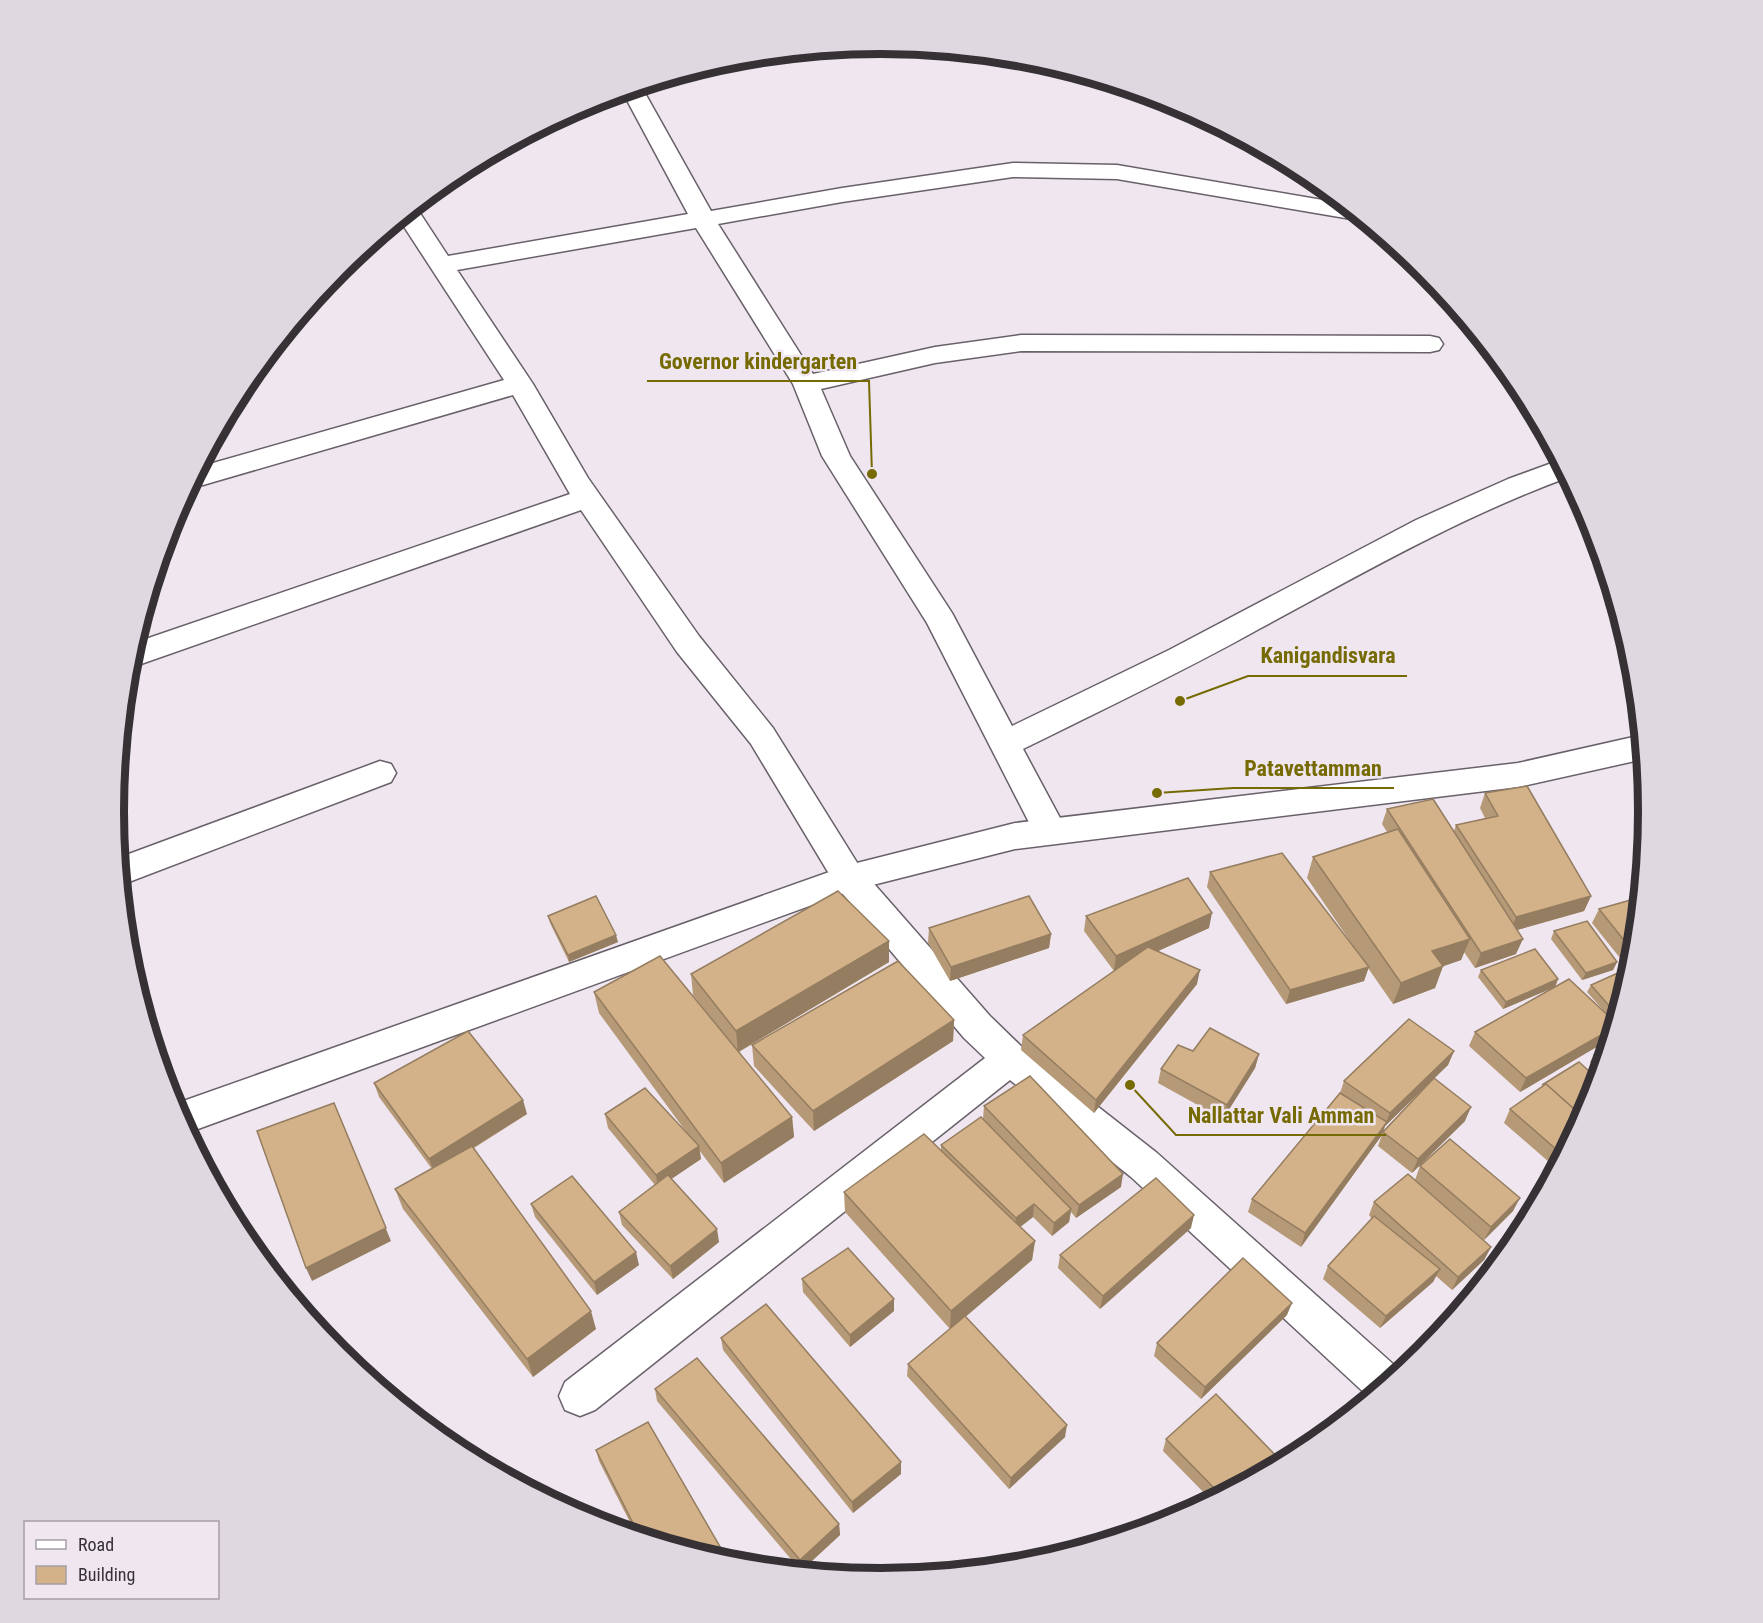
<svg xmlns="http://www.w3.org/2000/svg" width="1763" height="1623" font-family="'Roboto Condensed',sans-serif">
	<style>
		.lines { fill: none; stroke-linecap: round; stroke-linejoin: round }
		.street-casing { stroke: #696169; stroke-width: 3 }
		.secondary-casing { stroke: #696169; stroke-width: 3 }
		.street { fill: #fff; fill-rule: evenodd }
		.secondary { fill: #fff; fill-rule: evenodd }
		.wall { fill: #b69976 }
		.shaded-wall { fill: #947d60 }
		.building { fill: #d4b289; stroke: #947d60; stroke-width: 1.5 }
		.rim { fill: none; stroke: #353135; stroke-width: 8 }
		.leader { fill: none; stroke: #766a03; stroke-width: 2 }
		.callout-dot { fill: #766a03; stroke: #efe6f0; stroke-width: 2 }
		.callout-label { font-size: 22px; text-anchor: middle; font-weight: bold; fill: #766a03; stroke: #efe6f0; stroke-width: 5; stroke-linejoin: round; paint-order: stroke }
	</style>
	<rect width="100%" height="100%" fill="#efe6f0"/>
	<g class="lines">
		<defs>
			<g id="street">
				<path d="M641 86 711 211 842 188 1013 163 1117 165 1346 204 1364 219 1357 220 1117 179 1013 177 842 202 718 224 813 374 935 347 1021 335 1430 336 1439 338 1443 344 1439 350 1430 352 1021 351 935 363 821 389 850 456 952 613 1012 726 1169 650 1416 520 1508 479 1560 460 1569 477C1460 517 1361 574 1259 629 1182 672 1102 710 1023 749L1067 831 1062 840 1050 844 1038 840 927 623 822 456 793 384 696 228 457 270 533 384 588 478 699 636 773 728 861 869 990 1016 1023 1048 1157 1153 1402 1372 1371 1399 1131 1177 1010 1080 595 1410 580 1416 565 1410 559 1396 565 1382 985 1058 964 1038 837 887 751 744 677 652 581 510 141 664 128 666 134 643 570 494 513 395 203 485 189 486 199 467 504 380 399 219 416 207 448 256 688 214 622 91Z"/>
				<path d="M380 761 391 764 396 773 391 782 121 885 118 858Z"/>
			</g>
			<path id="secondary" d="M1642 735 1644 759 1518 787 1015 849 853 890 187 1133 172 1105 849 865 1015 823 1518 763Z"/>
		</defs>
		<use href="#street" class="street-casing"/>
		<use href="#secondary" class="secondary-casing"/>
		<use href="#street" class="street"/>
		<use href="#secondary" class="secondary"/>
	</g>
	<g class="wall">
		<path d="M1485 793 1591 896 1584 911 1517 930 1516 954 1475 968 1464 952 1461 960 1443 966 1435 988 1393 1004 1368 968 1364 981 1286 1004 1207 887 1210 872 1358 953 1307 878 1313 857 1387 832 1382 824 1387 809 1454 831 1456 825 1485 818 1480 808Z"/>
		<path d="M1641 897 1635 962 1610 1039 1520 1092 1469 1046 1475 1032 1610 1018 1587 992 1591 985 1628 968 1592 923 1599 909Z"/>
		<path d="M548 916 618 942 569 962 550 923Z"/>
		<path d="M1086 916 1209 928 1158 951 1197 984 1094 1113 1021 1050 1023 1035 1114 971 1084 931Z"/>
		<path d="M929 928 1051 934 1049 948 950 981 928 943Z"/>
		<path d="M1554 931 1617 962 1613 970 1582 980 1551 939Z"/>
		<path d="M889 962 739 1052 792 1117 794 1137 724 1183 699 1150 701 1159 671 1179 719 1242 673 1279 622 1225 619 1212 655 1185 608 1128 605 1114 687 1133 599 1013 594 992 720 1029 693 995 691 974Z"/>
		<path d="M1481 970 1558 979 1555 987 1503 1009 1478 977Z"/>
		<path d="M954 1020 953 1041 814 1131 754 1066 752 1045Z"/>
		<path d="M1608 1048 1601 1073 1590 1062 1594 1055Z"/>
		<path d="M1454 1051 1448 1065 1385 1126 1382 1135 1301 1247 1248 1212 1252 1199 1340 1093 1344 1081Z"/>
		<path d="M1259 1054 1255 1068 1223 1119 1158 1083 1161 1069Z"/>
		<path d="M374 1083 527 1114 474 1148 596 1329 533 1377 403 1209 395 1189 432 1169 379 1097Z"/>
		<path d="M1593 1098 1576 1111 1584 1118 1557 1169 1504 1123 1510 1109Z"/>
		<path d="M984 1106 1121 1187 1076 1218 1071 1212 1069 1222 1052 1236 1033 1217 1020 1227 1035 1241 1032 1260 965 1317 1065 1437 1009 1489 907 1376 908 1364 950 1329 845 1212 844 1192 941 1150V1145L983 1119Z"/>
		<path d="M1465 1121 1412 1173 1378 1146 1383 1132Z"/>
		<path d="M1420 1166 1513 1211 1484 1240 1416 1181 1491 1247 1484 1260 1452 1290 1436 1276 1433 1282 1380 1328 1323 1279 1328 1266 1372 1219 1369 1215 1374 1202 1415 1180Z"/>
		<path d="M531 1204 639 1265 597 1295 535 1217Z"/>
		<path d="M1191 1228 1100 1309 1058 1268 1060 1255Z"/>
		<path d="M802 1279 894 1311 850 1347 803 1292Z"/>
		<path d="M1482 1285 1454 1319 1453 1318 1460 1306Z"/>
		<path d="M1287 1315 1201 1399 1154 1356 1157 1343Z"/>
		<path d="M721 1338 901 1474 853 1513 723 1350Z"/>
		<path d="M655 1389 839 1524 840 1535 801 1571 657 1401Z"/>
		<path d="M1166 1439 1283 1463 1212 1501 1163 1451Z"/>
		<path d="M596 1450 730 1564 637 1536 599 1461Z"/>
	</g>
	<g class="shaded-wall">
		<path d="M1591 896 1584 911 1510 932 1516 917Z"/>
		<path d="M1212 913 1209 928 1114 971 1116 956Z"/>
		<path d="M1051 934 1049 948 950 981 951 967Z"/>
		<path d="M616 935 618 942 569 962 568 955Z"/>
		<path d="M1470 939 1461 960 1424 973 1432 951Z"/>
		<path d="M1523 939 1516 954 1475 968 1481 953Z"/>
		<path d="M889 941V962L738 1052 736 1031Z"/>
		<path d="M1617 962 1613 970 1582 980 1586 973Z"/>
		<path d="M1443 966 1435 988 1393 1004 1401 983Z"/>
		<path d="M1369 967 1364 981 1286 1004 1290 990Z"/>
		<path d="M1200 970 1197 984 1094 1113 1096 1100Z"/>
		<path d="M1558 979 1555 987 1503 1009 1506 1002Z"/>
		<path d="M954 1020 953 1041 814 1131 813 1111Z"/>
		<path d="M1615 1027 1610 1039 1520 1092 1526 1078Z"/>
		<path d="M1454 1051 1448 1065 1385 1126 1382 1135 1301 1247 1305 1233 1386 1123 1390 1113Z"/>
		<path d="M1259 1054 1255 1068 1223 1119 1227 1105Z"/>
		<path d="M1595 1093 1593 1098 1565 1118 1569 1111Z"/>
		<path d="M523 1100 527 1114 434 1172 429 1159Z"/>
		<path d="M334 1103 391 1241 312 1281 306 1268Z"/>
		<path d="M1471 1107 1465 1121 1412 1173 1418 1159Z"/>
		<path d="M792 1117 794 1137 724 1183 721 1163Z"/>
		<path d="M699 1146 701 1159 658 1188 656 1175Z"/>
		<path d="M205 1165 213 1178 217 1190 209 1176Z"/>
		<path d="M1123 1174 1121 1187 1076 1218 1079 1205Z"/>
		<path d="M1520 1198 1513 1211 1484 1240 1491 1227Z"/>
		<path d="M1034 1204 1033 1217 1015 1231 1016 1218Z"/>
		<path d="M1071 1209 1069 1222 1052 1236 1054 1223Z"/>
		<path d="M1194 1215 1191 1228 1100 1309 1103 1296Z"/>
		<path d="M717 1229 719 1242 673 1279 670 1266Z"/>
		<path d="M1035 1241 1032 1260 950 1330 951 1311Z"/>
		<path d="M1491 1247 1484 1260 1452 1290 1458 1277Z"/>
		<path d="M636 1252 639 1265 597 1295 594 1282Z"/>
		<path d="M1440 1269 1433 1282 1380 1328 1386 1316Z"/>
		<path d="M894 1299V1311L850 1347V1335Z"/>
		<path d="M1292 1303 1287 1315 1201 1399 1205 1387Z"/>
		<path d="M591 1311 596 1329 533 1377 527 1359Z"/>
		<path d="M1067 1425 1065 1437 1009 1489 1011 1478Z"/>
		<path d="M901 1462V1474L853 1513 852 1502Z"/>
		<path d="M839 1524 840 1535 801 1571 800 1560Z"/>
	</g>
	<g class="building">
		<path d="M1527 786 1591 896 1516 917 1456 825 1498 816 1485 793Z"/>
		<path d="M1433 799 1523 939 1481 953 1387 809Z"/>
		<path d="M1398 829 1470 939 1432 951 1443 966 1401 983 1313 857Z"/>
		<path d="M1282 853 1369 967 1290 990 1210 872Z"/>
		<path d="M1188 878 1212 913 1116 956 1086 916Z"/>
		<path d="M838 891 889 941 736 1031 691 974Z"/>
		<path d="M596 896 616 935 568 955 548 916Z"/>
		<path d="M1029 896 1051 934 951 967 929 928Z"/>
		<path d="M1641 897 1635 954 1599 909Z"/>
		<path d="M1587 921 1617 962 1586 973 1554 931Z"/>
		<path d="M1148 947 1200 970 1096 1100 1023 1035Z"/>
		<path d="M1535 949 1558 979 1506 1002 1481 970Z"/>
		<path d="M660 956 792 1117 721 1163 594 992Z"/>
		<path d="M898 961 954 1020 813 1111 752 1045Z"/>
		<path d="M1629 968 1632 971 1618 1016 1591 985Z"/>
		<path d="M1569 979 1616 1023 1615 1027 1526 1078 1475 1032Z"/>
		<path d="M1409 1019 1454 1051 1390 1113 1344 1081Z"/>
		<path d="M1210 1028 1259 1054 1227 1105 1161 1069 1178 1045 1193 1051Z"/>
		<path d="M468 1031 523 1100 429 1159 374 1083Z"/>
		<path d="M1608 1048 1603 1065 1594 1055Z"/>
		<path d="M1579 1062 1599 1080 1595 1093 1573 1108 1546 1084 1542 1085Z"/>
		<path d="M1030 1076 1123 1174 1079 1205 984 1106Z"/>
		<path d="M1434 1078 1471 1107 1418 1159 1383 1132Z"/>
		<path d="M1546 1084 1584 1118 1564 1156 1510 1109Z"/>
		<path d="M645 1088 699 1146 656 1175 605 1114Z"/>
		<path d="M1340 1093 1387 1122 1305 1233 1252 1199Z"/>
		<path d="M334 1103 386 1228 306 1268 257 1131Z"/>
		<path d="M981 1117 1071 1209 1054 1223 1034 1204 1016 1218 941 1145Z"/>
		<path d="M924 1134 1035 1241 951 1311 844 1192Z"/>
		<path d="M1450 1139 1520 1198 1491 1227 1420 1166Z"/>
		<path d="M472 1146 591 1311 527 1359 395 1189Z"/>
		<path d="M1408 1174 1491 1247 1458 1277 1374 1202Z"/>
		<path d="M668 1175 717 1229 670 1266 619 1212Z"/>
		<path d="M572 1176 636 1252 594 1282 531 1204Z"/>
		<path d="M1156 1178 1194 1215 1103 1296 1060 1255Z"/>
		<path d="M1374 1216 1440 1269 1386 1316 1328 1266Z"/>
		<path d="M848 1248 894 1299 850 1335 802 1279Z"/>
		<path d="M1243 1258 1292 1303 1205 1387 1157 1343Z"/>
		<path d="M1482 1285 1463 1308 1460 1306Z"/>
		<path d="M766 1304 901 1462 852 1502 721 1338Z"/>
		<path d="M965 1316 1067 1425 1011 1478 908 1364Z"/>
		<path d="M697 1358 839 1524 800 1560 655 1389Z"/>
		<path d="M1216 1394 1283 1463 1222 1496 1166 1439Z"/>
		<path d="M648 1422 730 1564 640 1537 596 1450Z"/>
		<path d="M851 1572 855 1577 846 1576Z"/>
	</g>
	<path d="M0 0H1763V1623H0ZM124 811a757 757 0 1 1 1514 0a757 757 0 1 1-1514 0Z" fill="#e0d8e1" fill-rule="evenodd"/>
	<path class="rim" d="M124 811a757 757 0 1 1 1514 0a757 757 0 1 1-1514 0Z"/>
	<path class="leader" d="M872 474L869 381H647M1180 701L1248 676H1407M1157 793L1233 788H1394M1130 1085L1176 1135H1386"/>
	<g class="callout-dot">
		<circle cx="872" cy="474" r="6"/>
		<circle cx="1180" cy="701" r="6"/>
		<circle cx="1157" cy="793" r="6"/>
		<circle cx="1130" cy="1085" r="6"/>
	</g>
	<g class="callout-label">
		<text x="758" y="369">Governor kindergarten</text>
		<text x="1328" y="663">Kanigandisvara</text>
		<text x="1313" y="776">Patavettamman</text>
		<text x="1281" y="1123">Nallattar Vali Amman</text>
	</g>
	<rect x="24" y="1521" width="195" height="78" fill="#efe6f0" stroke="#a59ea5" stroke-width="1.5"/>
	<rect x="36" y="1540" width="30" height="9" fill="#ffffff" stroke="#a59ea5" stroke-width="1.5"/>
	<text x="78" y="1551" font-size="18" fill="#353135">Road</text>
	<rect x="36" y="1566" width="30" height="18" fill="#d4b289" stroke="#a59ea5" stroke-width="1.5"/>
	<text x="78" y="1581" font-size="18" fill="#353135">Building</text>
</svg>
